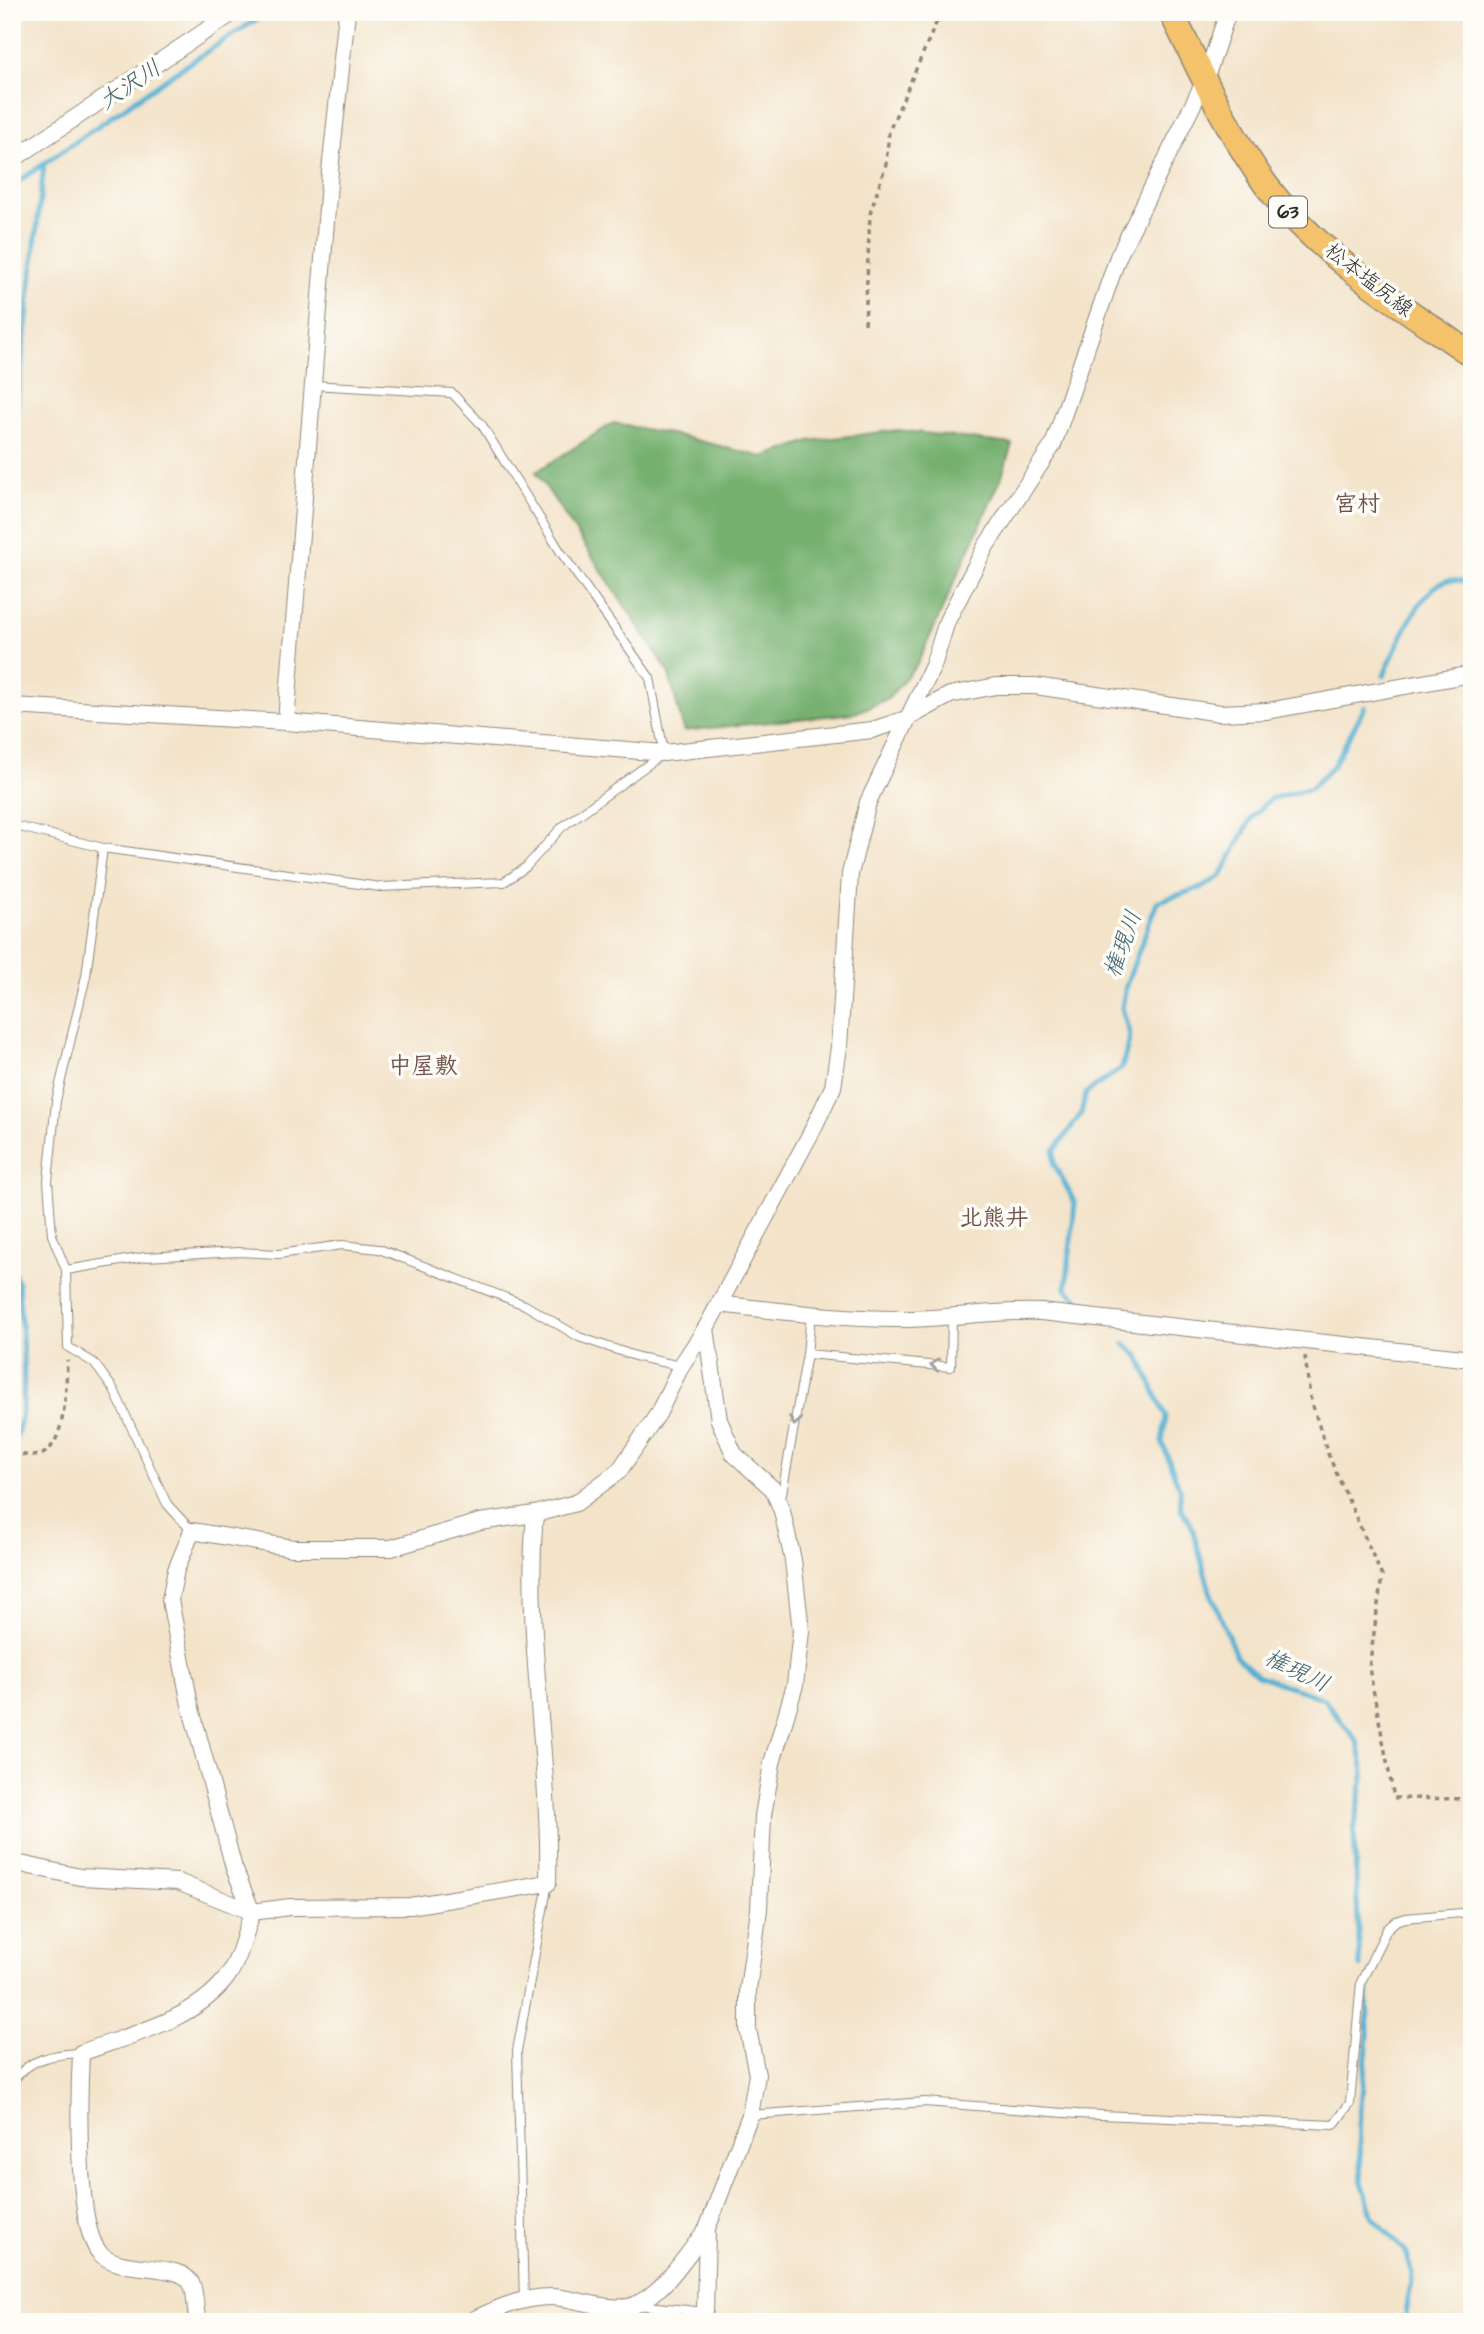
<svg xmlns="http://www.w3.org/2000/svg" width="1484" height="2334" font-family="'Architects Daughter','Klee One',sans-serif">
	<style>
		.forest { fill: #75b06e; stroke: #506e4c; stroke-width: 2 }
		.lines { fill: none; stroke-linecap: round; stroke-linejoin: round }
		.stream { stroke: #54b0d2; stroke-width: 5 }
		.lane-casing { stroke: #8f877a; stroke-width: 10 }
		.street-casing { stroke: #8f877a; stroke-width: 18 }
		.primary-casing { stroke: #8f877a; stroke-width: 27 }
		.path { stroke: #8f877a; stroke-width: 3.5; stroke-dasharray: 5 5; stroke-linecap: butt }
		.lane { stroke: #fff; stroke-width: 8 }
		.street { stroke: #fff; stroke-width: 16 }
		.primary { stroke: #f3c26a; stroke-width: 24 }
		.oneway { stroke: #a0a0a0 }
		.labels { text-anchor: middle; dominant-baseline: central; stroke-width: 7; stroke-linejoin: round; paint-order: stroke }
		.shield { fill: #fdfcf7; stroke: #6a6a68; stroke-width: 2 }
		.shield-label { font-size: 19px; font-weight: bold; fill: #2b2b2b }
		.street-label { font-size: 21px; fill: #2b2b2b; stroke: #fdfcf7 }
		.water-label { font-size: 23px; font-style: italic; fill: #3b606e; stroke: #fdfcf7 }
		.neighbourhood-label { font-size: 23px; font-weight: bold; fill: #70524a; stroke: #fdfcf7 }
	</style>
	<rect width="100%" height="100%" fill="#fdfcf7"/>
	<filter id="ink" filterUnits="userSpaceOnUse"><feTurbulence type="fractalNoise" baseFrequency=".0143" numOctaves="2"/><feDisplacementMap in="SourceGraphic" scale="14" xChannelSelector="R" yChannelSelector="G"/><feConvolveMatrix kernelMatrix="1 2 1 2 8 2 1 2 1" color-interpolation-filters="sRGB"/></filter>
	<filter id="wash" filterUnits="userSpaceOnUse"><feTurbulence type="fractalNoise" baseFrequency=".00686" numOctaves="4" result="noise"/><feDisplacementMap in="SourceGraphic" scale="28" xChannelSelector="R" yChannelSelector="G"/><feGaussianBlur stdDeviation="1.57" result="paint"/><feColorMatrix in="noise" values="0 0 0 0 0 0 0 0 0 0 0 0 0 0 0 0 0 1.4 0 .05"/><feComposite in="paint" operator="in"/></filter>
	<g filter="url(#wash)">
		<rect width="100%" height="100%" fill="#f3e3c9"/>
		<path class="forest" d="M613 423 680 436 763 457 810 441 898 430 1012 444 1001 479 918 663 888 699 855 713 684 731 668 671 536 472Z"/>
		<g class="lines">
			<g class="stream">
				<path d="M12 186 174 73 268 12"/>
				<path d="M12 452 44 164"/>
				<path d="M1384 675C1395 651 1421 583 1450 580 1457 579 1466 583 1472 584"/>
				<path d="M12 1266 18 1283C20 1323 33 1412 12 1445"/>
				<path d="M1079 1300 1066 1289 1075 1203 1054 1164V1151L1081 1114 1086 1093 1122 1068 1130 1036 1122 1008 1126 985 1157 902 1203 887 1221 876 1252 817 1270 799 1311 788 1333 766 1365 707"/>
				<path d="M1125 1344 1139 1356 1166 1417 1162 1442 1180 1490 1181 1510 1191 1524 1210 1591 1236 1656 1257 1675 1324 1699 1358 1743 1364 1772 1354 1831 1360 1967"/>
				<path d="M12 1888 20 1904 12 1926"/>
				<path d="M1367 1986 1368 2036 1359 2126 1362 2183 1373 2218 1405 2251 1412 2274 1405 2322"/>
			</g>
		</g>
	</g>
	<g filter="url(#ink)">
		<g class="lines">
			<defs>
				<g id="lane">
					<path d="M12 825 103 848 380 887 504 882 526 867 562 827 664 753 650 678 560 551 482 425 452 393 312 385"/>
					<path d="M103 848 86 976 56 1101 48 1181 52 1235 66 1270 68 1347 94 1363 114 1390 167 1504 192 1531"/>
					<path d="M66 1270 145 1257 238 1252 279 1254 342 1245 379 1249 525 1305 579 1337 638 1357 681 1366"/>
					<path d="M811 1314 807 1354 951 1367 952 1315"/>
					<path d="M781 1499 807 1354"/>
					<path d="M12 2083C28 2058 54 2054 81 2053"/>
					<path d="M750 2115 925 2102 1077 2114 1334 2125 1350 2103 1361 1982 1387 1929 1396 1921 1406 1918 1472 1912"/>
					<path d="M524 2300 517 2051 548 1883"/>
					<path d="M639 2305 705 2312 706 2322"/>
				</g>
				<g id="street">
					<path d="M12 160 234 12"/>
					<path d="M12 706 286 722 664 753 872 730 906 719 950 695 996 686H1035L1220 713 1267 711 1472 674"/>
					<path d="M286 722 330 171 347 12"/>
					<path d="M719 1304C779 1311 840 1319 901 1319 948 1319 994 1310 1041 1312L1472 1359"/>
					<path d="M12 1862 80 1877 178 1882 252 1912 290 1907 410 1906 548 1883C551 1760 524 1637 535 1514"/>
					<path d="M705 2312 707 2229 750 2115 757 2075 748 2029V1989L759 1909 763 1816 772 1763 795 1685 801 1631 793 1560 782 1511 773 1489 734 1454 719 1420 706 1328"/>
					<path d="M198 2322C195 2311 196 2295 192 2285 182 2260 120 2275 100 2253 75 2227 79 2091 81 2053 128 2035 190 2022 224 1981 239 1963 245 1934 252 1912L234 1868 190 1705 170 1600 176 1570 192 1531 293 1548H391L480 1522 535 1514 576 1503 619 1471 658 1414 681 1366 706 1328 811 1133 833 1087 839 1047 850 874 868 802 933 666 947 621 986 546 1053 445 1118 257 1205 80 1228 12"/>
					<path d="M469 2322C495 2309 522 2297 551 2297 575 2297 616 2315 637 2304 666 2290 687 2254 707 2229"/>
				</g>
				<path id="primary" d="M1171 12C1200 70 1228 133 1266 185 1319 256 1400 305 1472 355"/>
			</defs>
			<use href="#lane" class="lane-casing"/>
			<use href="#street" class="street-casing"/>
			<use href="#primary" class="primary-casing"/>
			<g class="path">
				<path d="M865 324 870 214 886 164 889 131 941 12"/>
				<path d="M1305 1356 1310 1397 1328 1454 1382 1576 1369 1668 1394 1798 1472 1799"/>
				<path d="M12 1454C20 1454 32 1457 40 1455 67 1447 66 1382 67 1360"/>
			</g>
			<use href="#lane" class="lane"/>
			<use href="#street" class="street"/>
			<use href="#primary" class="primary"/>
		</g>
		<defs><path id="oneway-chevron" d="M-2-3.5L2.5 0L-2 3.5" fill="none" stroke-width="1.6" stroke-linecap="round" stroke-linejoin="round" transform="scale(1.75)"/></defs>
		<g class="oneway">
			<use href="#oneway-chevron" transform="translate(935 1365) rotate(-175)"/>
			<use href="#oneway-chevron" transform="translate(795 1421) rotate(100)"/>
		</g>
	</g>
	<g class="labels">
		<rect class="shield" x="1269" y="196.5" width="38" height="31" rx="5"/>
		<g class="shield-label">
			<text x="1288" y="212">63</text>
		</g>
		<g class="street-label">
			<text transform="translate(1369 280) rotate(38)">松本塩尻線</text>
		</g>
		<g class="water-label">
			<text transform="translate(130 85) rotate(-34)">大沢川</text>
			<text transform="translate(1123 944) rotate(-70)">権現川</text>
			<text transform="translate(1297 1671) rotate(26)">権現川</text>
		</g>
		<g class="neighbourhood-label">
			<text x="1357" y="504">宮村</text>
			<text x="423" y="1066">中屋敷</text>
			<text x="994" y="1218">北熊井</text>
		</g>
	</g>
	<rect width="1484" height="2334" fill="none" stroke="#fdfcf7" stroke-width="42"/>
</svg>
